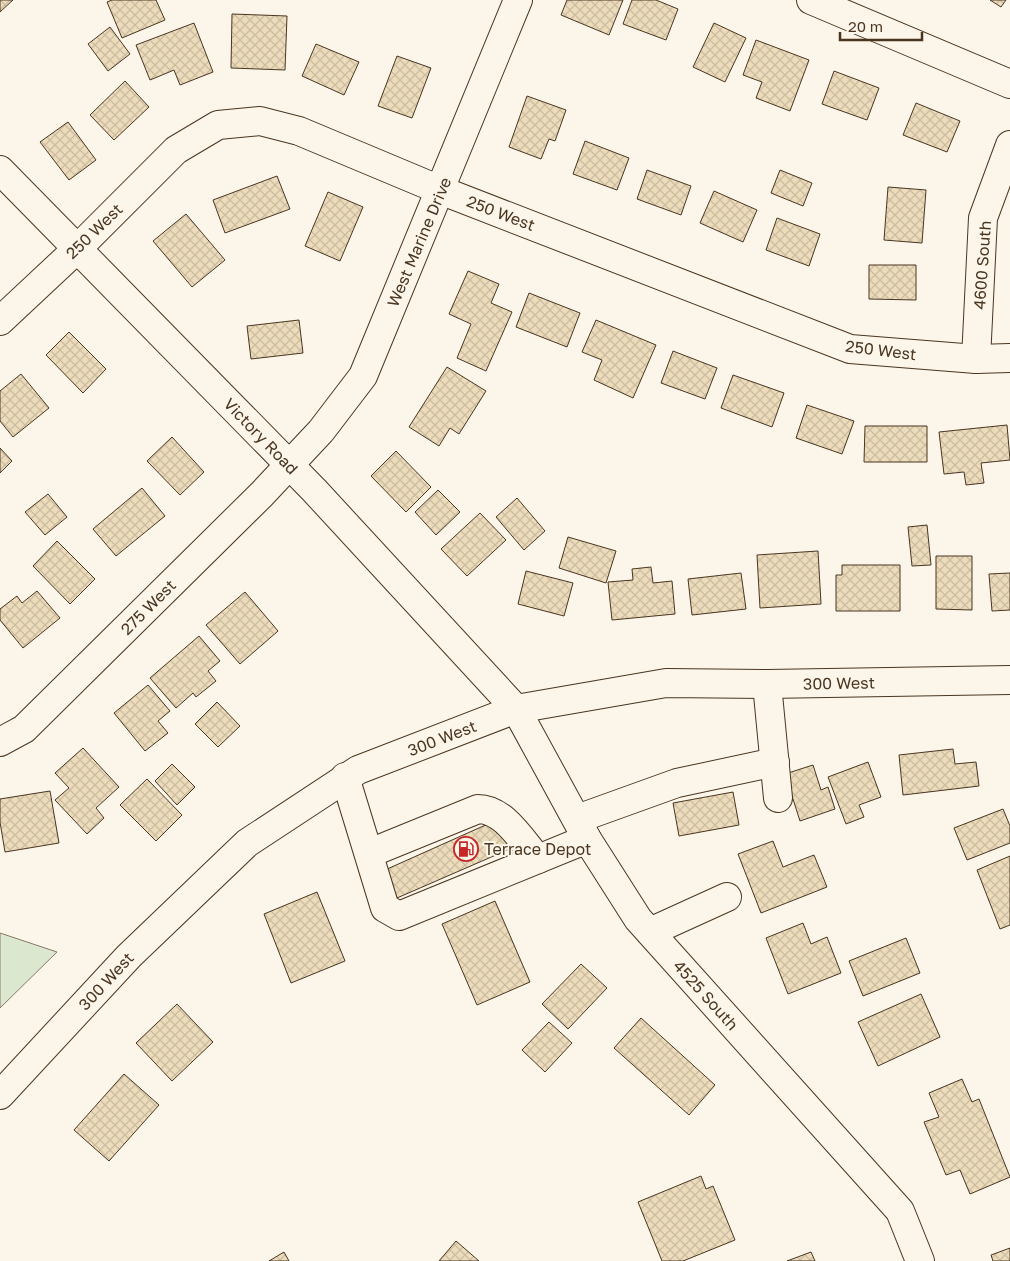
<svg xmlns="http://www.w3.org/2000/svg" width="1010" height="1261" font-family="'Golos Text',sans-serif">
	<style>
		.green { fill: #dce7d0; stroke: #887966 }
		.building { fill: url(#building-cross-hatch); stroke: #4a3520 }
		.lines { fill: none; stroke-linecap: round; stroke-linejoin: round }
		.minor-casing { stroke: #4a3520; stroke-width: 30 }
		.major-casing { stroke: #4a3520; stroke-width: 30 }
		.minor { stroke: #fbf6e9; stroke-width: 28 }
		.major { stroke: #fbf6e9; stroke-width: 28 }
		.labels { text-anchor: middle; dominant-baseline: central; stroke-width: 4; stroke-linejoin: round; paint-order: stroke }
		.street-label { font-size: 16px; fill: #4a3520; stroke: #fbf6e9 }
		.poi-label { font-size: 16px; fill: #4a3520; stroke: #fbf6e9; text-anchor: start }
	</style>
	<defs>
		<pattern id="building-cross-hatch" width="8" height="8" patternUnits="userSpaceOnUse" patternTransform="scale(1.25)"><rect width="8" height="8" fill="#ecdcbc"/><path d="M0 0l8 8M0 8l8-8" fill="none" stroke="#ccbda1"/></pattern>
	</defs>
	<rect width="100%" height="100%" fill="#fbf6e9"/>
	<path class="green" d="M0 933 57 952 0 1008Z"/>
	<g class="building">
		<path d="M0 0H13L0 12Z"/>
		<path d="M112 0H156L165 20 122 38 107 2Z"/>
		<path d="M567 0H623L609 35 561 15Z"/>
		<path d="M632 0H656L678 9 666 40 623 24Z"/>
		<path d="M990 0H1006L1001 7Z"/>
		<path d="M232 14 287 16 285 70 231 68Z"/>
		<path d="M194 23 213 72 180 85 174 70 150 80 136 45Z"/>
		<path d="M714 23 746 38 725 82 693 67Z"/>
		<path d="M110 27 130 54 108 71 88 44Z"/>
		<path d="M756 40 809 60 790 111 756 98 762 82 743 75Z"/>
		<path d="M316 44 359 62 344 95 302 76Z"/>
		<path d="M397 56 431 68 412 118 378 106Z"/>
		<path d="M834 71 879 88 867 120 822 104Z"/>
		<path d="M125 81 149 107 114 140 90 115Z"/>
		<path d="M527 96 566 110 555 141 549 139 541 159 509 147Z"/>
		<path d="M916 103 960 121 947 152 903 135Z"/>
		<path d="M68 122 96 160 69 180 40 142Z"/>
		<path d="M585 141 629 158 617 190 573 174Z"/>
		<path d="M647 170 691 186 681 215 637 199Z"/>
		<path d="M780 170 812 183 803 206 771 193Z"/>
		<path d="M277 176 290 209 225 233 213 200Z"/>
		<path d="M888 187 926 190 922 243 884 240Z"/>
		<path d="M714 191 757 210 743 242 700 223Z"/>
		<path d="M328 192 363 207 340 261 305 246Z"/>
		<path d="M186 214 225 260 192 287 153 241Z"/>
		<path d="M777 218 820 234 809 266 766 250Z"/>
		<path d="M869 265H916V300L869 299Z"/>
		<path d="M468 271 499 284 491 303 512 312 486 371 457 358 471 324 449 314Z"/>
		<path d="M529 293 580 313 567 347 516 327Z"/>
		<path d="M299 320 303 353 251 359 247 326Z"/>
		<path d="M596 320 656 345 633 398 594 380 602 360 582 352Z"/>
		<path d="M69 332 106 369 83 393 46 355Z"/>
		<path d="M673 351 717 368 705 399 661 383Z"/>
		<path d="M447 367 486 391 459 434 450 428 439 446 409 427Z"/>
		<path d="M21 374 49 408 13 437 0 421V391Z"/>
		<path d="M733 375 784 393 772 427 721 408Z"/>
		<path d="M807 405 854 421 842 454 796 438Z"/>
		<path d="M1007 425 1010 460 981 463 984 483 966 485 964 472 944 474 939 432Z"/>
		<path d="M865 426H927V462H864Z"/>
		<path d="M172 437 204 472 180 495 147 461Z"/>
		<path d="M0 448 12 461 0 473Z"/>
		<path d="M396 451 431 487 406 512 371 476Z"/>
		<path d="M142 488 165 516 116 556 93 529Z"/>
		<path d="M438 490 460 512 436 535 415 512Z"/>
		<path d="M48 494 67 517 45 535 25 512Z"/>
		<path d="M517 498 545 531 524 550 496 517Z"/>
		<path d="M480 513 506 540 467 576 441 549Z"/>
		<path d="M927 525 931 565 912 566 908 527Z"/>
		<path d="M568 537 616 551 606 583 559 568Z"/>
		<path d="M57 541 95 579 70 604 33 566Z"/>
		<path d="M818 551 821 604 760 608 757 555Z"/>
		<path d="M936 556H972V610L936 609Z"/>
		<path d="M842 565H900V611H836V575H842Z"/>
		<path d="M651 567 653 583 672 581 675 614 612 620 608 582 633 580 632 569Z"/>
		<path d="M526 571 573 583 564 616 518 604Z"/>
		<path d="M741 573 746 609 692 615 688 579Z"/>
		<path d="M1010 573V610L992 611 989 574Z"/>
		<path d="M37 591 60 618 23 648 0 620V609L17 596 22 603Z"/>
		<path d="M245 592 278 631 240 664 206 625Z"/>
		<path d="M199 636 220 661 208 671 216 681 196 697 193 693 176 708 150 678Z"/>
		<path d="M148 685 170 711 158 721 168 733 145 751 114 713Z"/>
		<path d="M217 702 240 726 218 747 195 724Z"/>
		<path d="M83 748 119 787 96 808 104 818 87 834 55 800 69 788 55 773Z"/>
		<path d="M953 749 955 764 976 762 979 786 903 795 899 755Z"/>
		<path d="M868 762 881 797 859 805 864 817 846 824 828 777Z"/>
		<path d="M172 764 195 787 177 805 155 781Z"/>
		<path d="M813 765 821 790 828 787 835 809 800 821 785 774Z"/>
		<path d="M147 779 182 815 156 841 120 805Z"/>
		<path d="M50 791 59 843 5 852 0 822V799Z"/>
		<path d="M733 792 739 825 679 836 673 803Z"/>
		<path d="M1003 809 1010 826V843L967 860 954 828Z"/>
		<path d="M499 819 512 848 397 898 385 870Z"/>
		<path d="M773 841 783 867 814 855 827 887 761 913 738 854Z"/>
		<path d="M1010 856V925L1000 929 977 870Z"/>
		<path d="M317 892 345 961 291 983 264 914Z"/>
		<path d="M495 901 530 982 477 1005 442 924Z"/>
		<path d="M803 923 811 944 827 937 841 973 788 994 766 938Z"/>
		<path d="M906 938 920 973 863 996 849 961Z"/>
		<path d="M581 964 607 988 568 1029 542 1004Z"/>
		<path d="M921 994 940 1037 878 1066 858 1022Z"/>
		<path d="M177 1004 213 1042 172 1081 136 1043Z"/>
		<path d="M641 1018 715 1085 689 1115 614 1048Z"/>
		<path d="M549 1022 572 1043 545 1072 522 1050Z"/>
		<path d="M124 1074 159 1105 109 1161 74 1130Z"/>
		<path d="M962 1079 972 1102 979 1099 1010 1177 970 1194 960 1170 946 1175 924 1122 939 1117 929 1093Z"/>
		<path d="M701 1176 706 1189 713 1186 735 1240 683 1261H662L638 1202Z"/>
		<path d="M456 1241 479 1261H439Z"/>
		<path d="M1010 1248V1261H993L991 1255Z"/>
		<path d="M284 1252 289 1261H269Z"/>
		<path d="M811 1252 815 1261H787Z"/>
	</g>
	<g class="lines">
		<defs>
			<g id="minor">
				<path d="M811 0 1010 84"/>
				<path d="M0 170 314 490 516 709 587 839 638 919 900 1211 920 1261"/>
				<path d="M0 321 78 248 176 150 218 125 260 121 299 131 440 190 850 349 976 359 1010 358"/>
				<path d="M976 359 983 218 1010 145"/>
				<path d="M767 684 778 798"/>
				<path d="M0 742 24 729 262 494 321 431 363 376 518 0"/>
				<path d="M345 777 385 908 399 916 587 839"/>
				<path d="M577 819 677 783 775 762"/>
				<path d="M370 853 478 809C504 809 522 841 538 859"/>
				<path d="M650 932 727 897"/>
			</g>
			<path id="major" d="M0 1095 129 956 247 843 358 770 516 709 666 683 767 684 1010 680"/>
		</defs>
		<use href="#minor" class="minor-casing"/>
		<use href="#major" class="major-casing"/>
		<use href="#minor" class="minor"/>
		<use href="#major" class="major"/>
	</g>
	<defs>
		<symbol id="fuel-ring" viewBox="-11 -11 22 22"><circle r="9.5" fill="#fbf6e9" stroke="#c62828" stroke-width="1.5"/><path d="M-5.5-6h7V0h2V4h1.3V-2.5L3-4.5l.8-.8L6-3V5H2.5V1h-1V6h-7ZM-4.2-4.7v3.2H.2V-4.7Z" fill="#c62828"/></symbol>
	</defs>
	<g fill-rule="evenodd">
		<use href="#fuel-ring" x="452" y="835" width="28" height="28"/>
	</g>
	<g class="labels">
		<g class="street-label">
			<text transform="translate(501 213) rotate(21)">250 West</text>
			<text transform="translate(94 231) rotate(-44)">250 West</text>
			<text transform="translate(419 242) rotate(-67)">West Marine Drive</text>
			<text transform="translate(982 265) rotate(-86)">4600 South</text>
			<text transform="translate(881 350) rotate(7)">250 West</text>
			<text transform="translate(261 436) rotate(46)">Victory Road</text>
			<text transform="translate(148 607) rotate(-45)">275 West</text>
			<text transform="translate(839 683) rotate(-1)">300 West</text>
			<text transform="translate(442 738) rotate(-21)">300 West</text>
			<text transform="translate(106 981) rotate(-47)">300 West</text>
			<text transform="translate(706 995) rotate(48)">4525 South</text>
		</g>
		<g class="poi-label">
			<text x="484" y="849">Terrace Depot</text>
		</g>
	</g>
	<path d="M840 32v8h82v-8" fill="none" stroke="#4a3520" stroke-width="2.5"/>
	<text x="848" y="32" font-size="15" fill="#4a3520" stroke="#fbf6e9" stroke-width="4" paint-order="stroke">20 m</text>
</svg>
